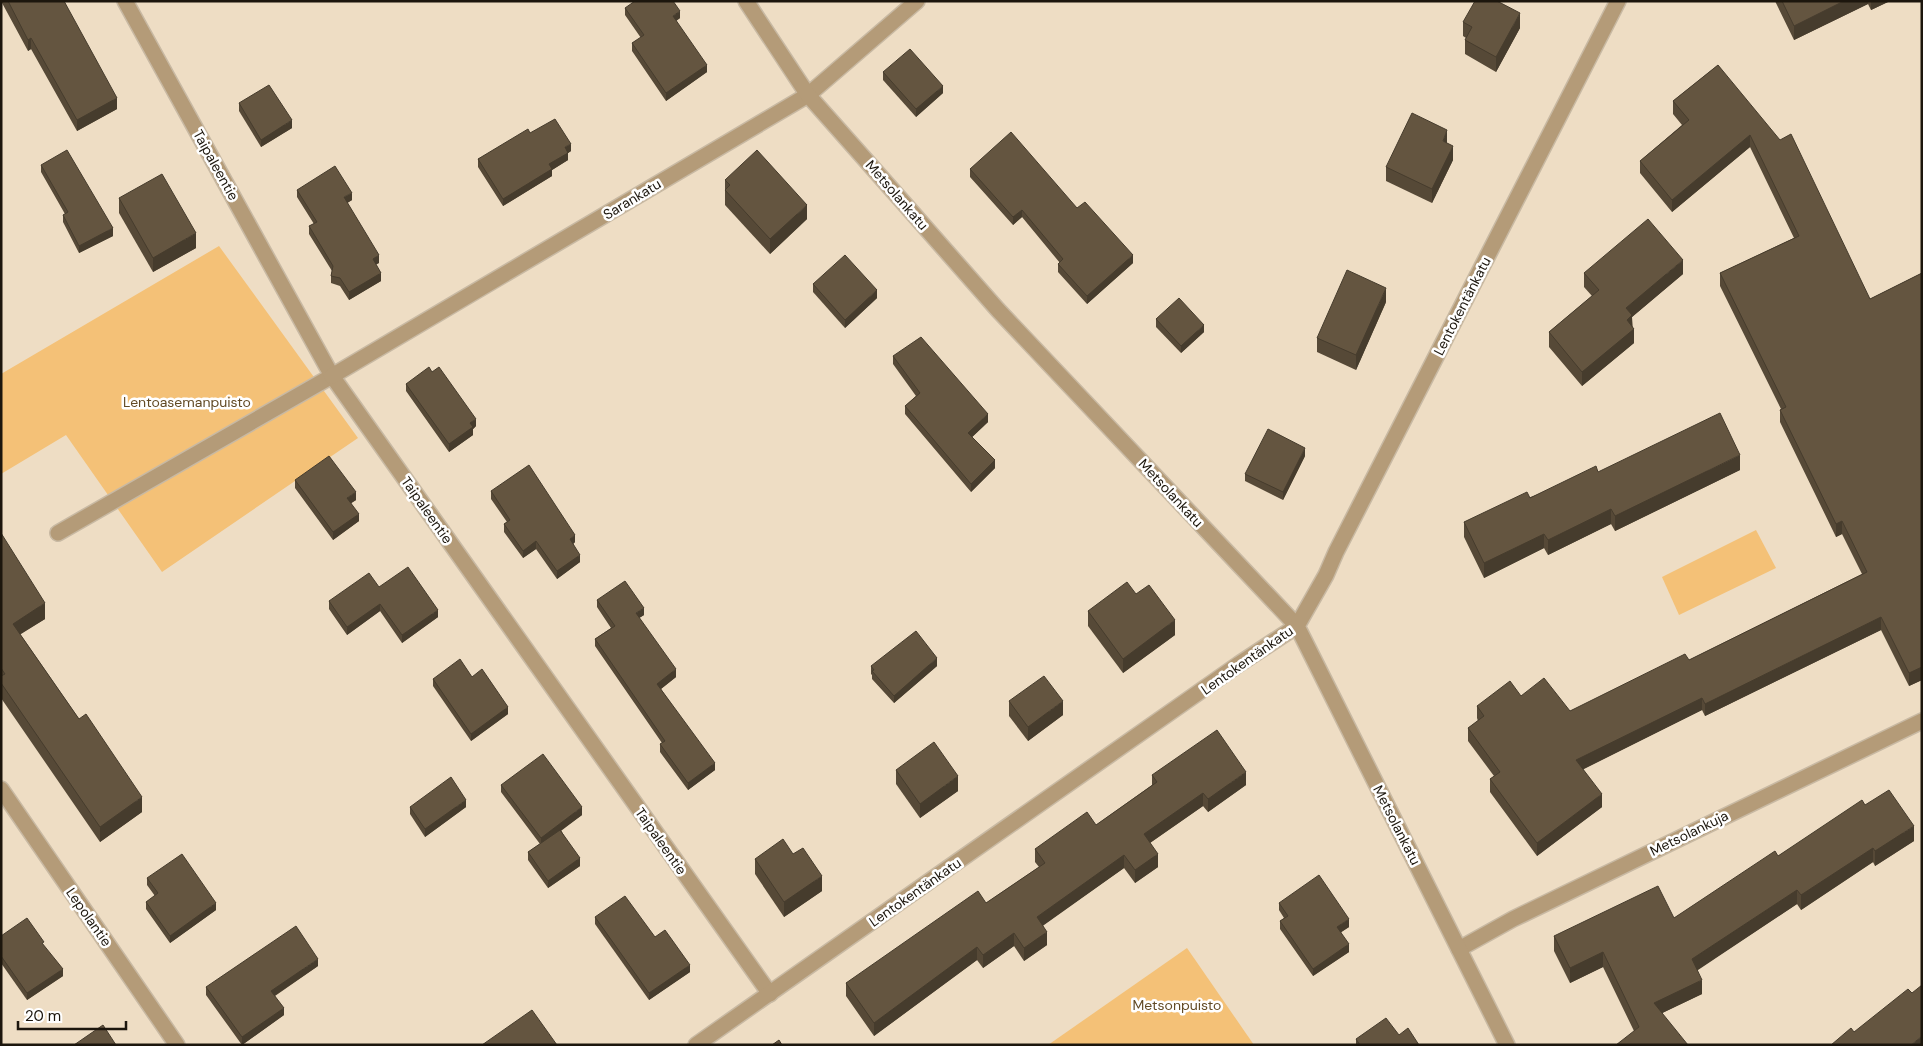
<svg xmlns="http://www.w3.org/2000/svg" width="1923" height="1046" font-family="'DM Sans',sans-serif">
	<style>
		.green { fill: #f4c177 }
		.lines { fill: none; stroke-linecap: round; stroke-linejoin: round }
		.service-casing { stroke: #c8b9a3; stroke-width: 18 }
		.minor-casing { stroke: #c8b9a3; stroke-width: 18 }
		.tertiary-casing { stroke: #c8b9a3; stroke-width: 18 }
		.service { stroke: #b49b78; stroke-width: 15 }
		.minor { stroke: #b49b78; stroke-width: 15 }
		.tertiary { stroke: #b49b78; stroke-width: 15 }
		.wall { fill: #564937 }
		.shaded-wall { fill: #463c2d }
		.building { fill: #645540; stroke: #463c2d }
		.labels { text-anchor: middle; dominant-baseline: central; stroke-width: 5; stroke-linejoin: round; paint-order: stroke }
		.street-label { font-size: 14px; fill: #1c160d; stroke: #fff }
		.park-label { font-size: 14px; fill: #624a25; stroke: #fff }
	</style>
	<rect width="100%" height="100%" fill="#eeddc4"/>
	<g class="green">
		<path d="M219 246 358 438 162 572 66 435 1 474V374Z"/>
		<path d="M1756 530 1776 568 1679 615 1662 577Z"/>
		<path d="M1187 948 1254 1045H1048Z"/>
	</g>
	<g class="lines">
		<defs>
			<path id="service" d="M58 533 332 376"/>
			<g id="minor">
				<path d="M125 1 332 376 770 994"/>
				<path d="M332 376 808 95 917 1"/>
				<path d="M1 789 177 1045"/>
				<path d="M1459 949 1513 919 1922 721"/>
				<path d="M696 1045 1239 664 1297 626 998 310 902 201 808 95 746 1"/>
			</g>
			<path id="tertiary" d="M1507 1045 1297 626 1326 575 1336 552 1618 1"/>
		</defs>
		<use href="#service" class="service-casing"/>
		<use href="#minor" class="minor-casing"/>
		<use href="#tertiary" class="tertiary-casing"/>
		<use href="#service" class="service"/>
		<use href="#minor" class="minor"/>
		<use href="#tertiary" class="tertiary"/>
	</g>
	<g class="wall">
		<path d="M1 1H64L117 109 77 131 31 49 28 51Z"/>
		<path d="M1775 1H1890L1871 10 1868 4 1794 40Z"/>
		<path d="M625 8 680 18 676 21 707 72 666 101 632 51V43L641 38 625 15Z"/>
		<path d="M1463 22 1520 28 1496 72 1465 54V40L1466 38 1463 36Z"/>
		<path d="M1718 65 1870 299 1922 273V680L1909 686 1881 630 1705 716 1702 710 1583 769 1602 807 1537 856 1490 792V779L1494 776 1468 741V728L1478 721 1477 718V706L1521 696 1570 711 1689 660 1862 574 1842 534 1836 537 1780 422V410L1781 409 1720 286V273L1794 238 1750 147 1672 212 1640 173V161L1682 125 1673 114V101Z"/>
		<path d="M883 72 943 93 916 117 883 80Z"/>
		<path d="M239 103 292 128 261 147 239 111Z"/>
		<path d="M530 133 571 151 568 153V160L552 170V176L503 206 478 167V159Z"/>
		<path d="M1447 143 1453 160 1432 203 1386 181V167Z"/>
		<path d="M41 165 113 236 79 253 63 222V215L65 214 41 172Z"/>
		<path d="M970 169 1077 208 1133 263 1087 304 1058 272V264L1060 263 1022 217 1013 225 970 177Z"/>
		<path d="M725 180 807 219 770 254 725 205Z"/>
		<path d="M297 190 352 200 347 203 379 263 376 264 381 281 349 300 340 286 331 283V276L332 271 309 234V226L314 224 297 197Z"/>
		<path d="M119 198 196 248 153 272 119 213Z"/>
		<path d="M1584 273 1683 274 1632 317 1634 343 1582 386 1549 347V332L1592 296 1584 287Z"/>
		<path d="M813 284 877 298 845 328 813 292Z"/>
		<path d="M1386 302 1356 370 1317 352V338Z"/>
		<path d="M1156 319 1204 332 1181 353 1156 327Z"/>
		<path d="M893 356 988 422 972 437 995 468 971 492 905 414V406L916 396 893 364Z"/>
		<path d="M432 372 476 426 473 429V435L449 452 406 391V384Z"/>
		<path d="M1305 456 1283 500 1245 481V474Z"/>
		<path d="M1740 470 1615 531 1611 524 1548 555 1544 548 1484 578 1464 537V522L1598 472Z"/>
		<path d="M295 480 356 500 351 503 359 521 333 540 295 488Z"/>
		<path d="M491 491 575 542 573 544 580 562 557 579 536 549 523 558 504 532V524L507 522 491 499Z"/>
		<path d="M1 533 45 619 20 634 79 719 142 812 100 842 1 698Z"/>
		<path d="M379 587 438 617 402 643 380 611 347 635 329 609V601Z"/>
		<path d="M1136 594 1175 635 1123 673 1088 626V611Z"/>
		<path d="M597 600 644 615 639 618 676 677 661 689 715 770 688 790 660 752V744L662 743 595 646V639L611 628 597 607Z"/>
		<path d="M871 666H937L894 703 872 679V675L871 674Z"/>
		<path d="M472 677 508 714 471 741 433 686V679Z"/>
		<path d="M1009 701 1063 715 1028 741 1009 716Z"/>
		<path d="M896 770 958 791 920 818 896 784Z"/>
		<path d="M1152 775 1246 785 1208 812 1203 806 1150 843 1158 867 1135 883 1124 868 1043 925 1047 945 1024 961 1014 946 983 968 977 960 874 1036 846 996V983L986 903 1039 867 1035 862V849L1096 825 1152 785Z"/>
		<path d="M501 785 582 815 561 830 580 866 548 888 528 860V852L540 844 501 792Z"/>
		<path d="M1865 805 1914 841 1875 866 1873 862 1801 910 1797 904 1697 970 1702 994 1662 1013 1634 1031 1603 967 1570 983 1554 951V936L1674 918 1778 856Z"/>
		<path d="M410 807H466L425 837 410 814Z"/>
		<path d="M793 854 822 891 784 917 755 874V859Z"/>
		<path d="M147 878 216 910 170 943 146 909V902L155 896 147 885Z"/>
		<path d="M1279 903 1349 927 1341 932 1349 952 1313 976 1280 929V921L1284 918 1279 910Z"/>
		<path d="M595 917 655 937 690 972 649 1000 595 924Z"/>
		<path d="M1 936 44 946 63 976 27 1000 1 963Z"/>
		<path d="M318 966 275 996 284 1015 242 1045 206 995V987Z"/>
		<path d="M1399 1035 1419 1045H1356V1039Z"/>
	</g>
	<g class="shaded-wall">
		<path d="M1844 1H1868V4L1794 40V26Z"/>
		<path d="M1871 1H1890L1871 10Z"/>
		<path d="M680 11V18L673 23V16Z"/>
		<path d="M1520 13V28L1496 72V57Z"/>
		<path d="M31 38V49L28 51V40Z"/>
		<path d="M707 65V72L666 101V93Z"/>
		<path d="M943 86V93L916 117V109Z"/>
		<path d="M117 98V109L77 131V120Z"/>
		<path d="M292 120V128L261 147V140Z"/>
		<path d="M1447 130V144L1443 141Z"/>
		<path d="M1750 135V147L1672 212V200Z"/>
		<path d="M571 144V151L568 153V160L552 170V176L503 206V199L565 147Z"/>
		<path d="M1453 146V160L1432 203V189Z"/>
		<path d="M352 193V200L344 205V197Z"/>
		<path d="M807 205V219L770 254V239Z"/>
		<path d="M1022 210V217L1013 225V217Z"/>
		<path d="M113 228V236L79 253V246Z"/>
		<path d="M196 233V248L153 272V258Z"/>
		<path d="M379 255V263L373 266V259Z"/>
		<path d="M1133 255V263L1087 304V296Z"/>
		<path d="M1683 260V274L1632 317V330L1634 329V343L1582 386V372L1626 308Z"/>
		<path d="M381 273V281L349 300V292Z"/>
		<path d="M1386 288V302L1356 370V355Z"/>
		<path d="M877 290V298L845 328V320Z"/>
		<path d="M1204 325V332L1181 353V346Z"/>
		<path d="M988 414V422L968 441V433Z"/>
		<path d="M476 419V426L473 429V435L449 452V444L470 423Z"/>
		<path d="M1305 448V456L1283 500V492Z"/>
		<path d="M1740 455V470L1615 531V516Z"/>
		<path d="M995 460V468L971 492V484Z"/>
		<path d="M356 492V500L347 506V498Z"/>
		<path d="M1611 509V524L1548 555V540Z"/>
		<path d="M359 514V521L333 540V532Z"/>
		<path d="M1842 521V534L1836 537V524Z"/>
		<path d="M1544 534V548L1484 578V563Z"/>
		<path d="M575 535V542L570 547V539Z"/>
		<path d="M536 541V549L523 558V551Z"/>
		<path d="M580 555V562L557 579V571Z"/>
		<path d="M45 603V619L13 639V624Z"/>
		<path d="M380 604V611L347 635V627Z"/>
		<path d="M644 608V615L636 620V613Z"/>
		<path d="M438 610V617L402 643V635Z"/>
		<path d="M1881 617V630L1705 716V704Z"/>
		<path d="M1175 620V635L1123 673V659Z"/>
		<path d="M937 658V666L894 703V696Z"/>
		<path d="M1922 667V680L1909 686V673Z"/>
		<path d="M676 669V677L657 692V684Z"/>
		<path d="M1702 698V710L1576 773V760Z"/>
		<path d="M1063 701V715L1028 741V727Z"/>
		<path d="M508 707V714L471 741V734Z"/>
		<path d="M715 763V770L688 790V783Z"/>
		<path d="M1246 772V785L1208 812V799Z"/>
		<path d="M958 776V791L920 818V804Z"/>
		<path d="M1203 793V806L1144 847V834Z"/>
		<path d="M1602 794V807L1537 856V843Z"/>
		<path d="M142 797V812L100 842V827Z"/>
		<path d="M466 800V807L425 837V829Z"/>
		<path d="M582 807V815L541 846V838Z"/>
		<path d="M1914 826V841L1875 866V851Z"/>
		<path d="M1873 848V862L1801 910V895Z"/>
		<path d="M1158 854V867L1135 883V870Z"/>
		<path d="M1124 855V868L1037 930V917Z"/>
		<path d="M580 858V866L548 888V881Z"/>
		<path d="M822 876V891L784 917V902Z"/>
		<path d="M1797 890V904L1692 974V959Z"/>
		<path d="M216 903V910L170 943V936Z"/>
		<path d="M1349 919V927L1337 935V927Z"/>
		<path d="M1047 932V945L1024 961V948Z"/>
		<path d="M1014 933V946L983 968V955Z"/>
		<path d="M1349 944V952L1313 976V969Z"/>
		<path d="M977 947V960L874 1036V1023Z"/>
		<path d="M1603 952V967L1570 983V968Z"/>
		<path d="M318 959V966L271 998V991Z"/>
		<path d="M690 965V972L649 1000V993Z"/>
		<path d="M63 969V976L27 1000V993Z"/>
		<path d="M1702 980V994L1654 1017V1003Z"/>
		<path d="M284 1008V1015L242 1045V1037Z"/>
		<path d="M1922 1036V1045H1911Z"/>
	</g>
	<g class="building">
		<path d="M8 1H64L117 98 77 120 31 38 28 40Z"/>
		<path d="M635 1H673L680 11 673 16 707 65 666 93 632 43 644 35 625 8Z"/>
		<path d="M1475 1H1497L1520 13 1496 57 1465 40 1472 27 1463 22Z"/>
		<path d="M1782 1H1844L1794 26Z"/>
		<path d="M910 49 943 86 916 109 883 72Z"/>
		<path d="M1718 65 1780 140 1791 134 1870 299 1922 273V667L1909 673 1881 617 1705 704 1702 698 1576 760 1602 794 1537 843 1490 779 1500 772 1468 728 1484 716 1477 706 1510 681 1521 696 1544 678 1570 711 1685 654 1689 660 1867 572 1842 521 1836 524 1780 410 1786 407 1720 273 1799 236 1750 135 1672 200 1640 161 1689 120 1673 101Z"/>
		<path d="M269 85 292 120 261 140 239 103Z"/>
		<path d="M1412 113 1447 130 1443 141 1453 146 1432 189 1386 167Z"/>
		<path d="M555 119 571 144 565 147 568 153 549 164 552 169 503 199 478 159 528 129 530 133Z"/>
		<path d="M1011 132 1077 208 1085 202 1133 255 1087 296 1058 264 1063 259 1022 210 1013 217 970 169Z"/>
		<path d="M67 150 113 228 79 246 63 215 68 212 41 165Z"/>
		<path d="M757 150 807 205 770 239 725 190 730 185 725 180Z"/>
		<path d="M335 166 352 193 344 197 379 255 373 259 381 273 349 292 340 278 331 276 333 266 309 226 317 222 297 190Z"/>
		<path d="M162 174 196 233 153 258 119 198Z"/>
		<path d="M1648 219 1683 260 1626 308 1632 315 1627 320 1634 329 1582 372 1549 332 1599 290 1584 273Z"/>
		<path d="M845 255 877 290 845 320 813 284Z"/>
		<path d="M1347 270 1386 288 1356 355 1317 338Z"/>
		<path d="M1179 298 1204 325 1181 346 1156 319Z"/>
		<path d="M921 337 988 414 968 433 995 460 971 484 905 406 920 393 893 356Z"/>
		<path d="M429 367 432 372 439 367 476 419 470 423 473 427 449 444 406 384Z"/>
		<path d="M1720 413 1740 455 1615 516 1611 509 1548 540 1544 534 1484 563 1464 522 1527 492 1530 498 1596 466 1598 472Z"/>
		<path d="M1268 429 1305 448 1283 492 1245 474Z"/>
		<path d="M329 456 356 492 347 498 359 514 333 532 295 480Z"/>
		<path d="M529 465 575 535 570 539 580 555 557 571 536 541 523 551 504 524 510 520 491 491Z"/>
		<path d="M1 533 45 603 13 624 79 719 86 714 142 797 100 827 1 683V676L5 674 1 668Z"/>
		<path d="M408 567 438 610 402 635 380 604 347 627 329 601 369 573 379 587Z"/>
		<path d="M625 581 644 608 636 613 676 669 657 684 715 763 688 783 660 744 665 741 595 639 615 626 597 600Z"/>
		<path d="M1127 582 1136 594 1149 585 1175 620 1123 659 1088 611Z"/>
		<path d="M916 631 937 658 894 696 872 671 874 670 871 666Z"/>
		<path d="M460 659 472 677 482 669 508 707 471 734 433 679Z"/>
		<path d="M1044 676 1063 701 1028 727 1009 701Z"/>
		<path d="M1217 730 1246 772 1208 799 1203 793 1144 834 1158 854 1135 870 1124 855 1037 917 1047 932 1024 948 1014 933 983 955 977 947 874 1023 846 983 978 891 986 903 1045 863 1035 849 1087 812 1096 825 1157 782 1152 775Z"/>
		<path d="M934 742 958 776 920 804 896 770Z"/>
		<path d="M543 754 582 807 541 838 501 785Z"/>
		<path d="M451 777 466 800 425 829 410 807Z"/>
		<path d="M1889 790 1914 826 1875 851 1873 848 1801 895 1797 890 1692 959 1702 980 1654 1003 1688 1045H1616L1639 1027 1603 952 1570 968 1554 936 1658 886 1674 918 1775 851 1778 856 1862 800 1865 805Z"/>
		<path d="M560 830 580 858 548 881 528 852Z"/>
		<path d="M783 839 793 854 803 848 822 876 784 902 755 859Z"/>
		<path d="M182 854 216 903 170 936 146 902 158 893 147 878Z"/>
		<path d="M1319 875 1349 919 1337 927 1349 944 1313 969 1280 921 1288 916 1279 903Z"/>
		<path d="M625 896 655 937 665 930 690 965 649 993 595 917Z"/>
		<path d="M27 918 44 942 42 943 63 969 27 993 1 956V936Z"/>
		<path d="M296 926 318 959 271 991 284 1008 242 1037 206 987Z"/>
		<path d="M1922 985V1036L1911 1045H1831L1851 1028 1854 1032 1908 989 1912 993Z"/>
		<path d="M532 1010 557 1045H482Z"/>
		<path d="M1386 1018 1399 1035 1408 1028 1419 1045H1360L1356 1039Z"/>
		<path d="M103 1025 116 1045H74Z"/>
		<path d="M779 1040 782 1045H772Z"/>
	</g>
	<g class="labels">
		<g class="street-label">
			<text transform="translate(216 165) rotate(61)">Taipaleentie</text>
			<text transform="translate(897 195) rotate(49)">Metsolankatu</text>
			<text transform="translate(632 199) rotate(-31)">Sarankatu</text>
			<text transform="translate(1462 306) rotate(-63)">Lentokentänkatu</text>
			<text transform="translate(1171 493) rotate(47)">Metsolankatu</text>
			<text transform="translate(427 510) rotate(55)">Taipaleentie</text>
			<text transform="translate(1247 660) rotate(-35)">Lentokentänkatu</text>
			<text transform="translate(1397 825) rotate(63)">Metsolankatu</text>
			<text transform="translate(1689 833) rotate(-26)">Metsolankuja</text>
			<text transform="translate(661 841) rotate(55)">Taipaleentie</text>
			<text transform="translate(915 892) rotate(-35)">Lentokentänkatu</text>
			<text transform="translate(89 917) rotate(55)">Lepolantie</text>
		</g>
		<g class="park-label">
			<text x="187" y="402">Lentoasemanpuisto</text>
			<text x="1177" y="1005">Metsonpuisto</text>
		</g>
	</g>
	<rect width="1923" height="1046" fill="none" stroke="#1c160d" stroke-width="5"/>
	<path d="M18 1021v8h108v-8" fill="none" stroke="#1c160d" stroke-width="2.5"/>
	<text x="25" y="1021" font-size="15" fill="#1c160d" stroke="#ffffff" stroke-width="4" paint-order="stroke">20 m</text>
</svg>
